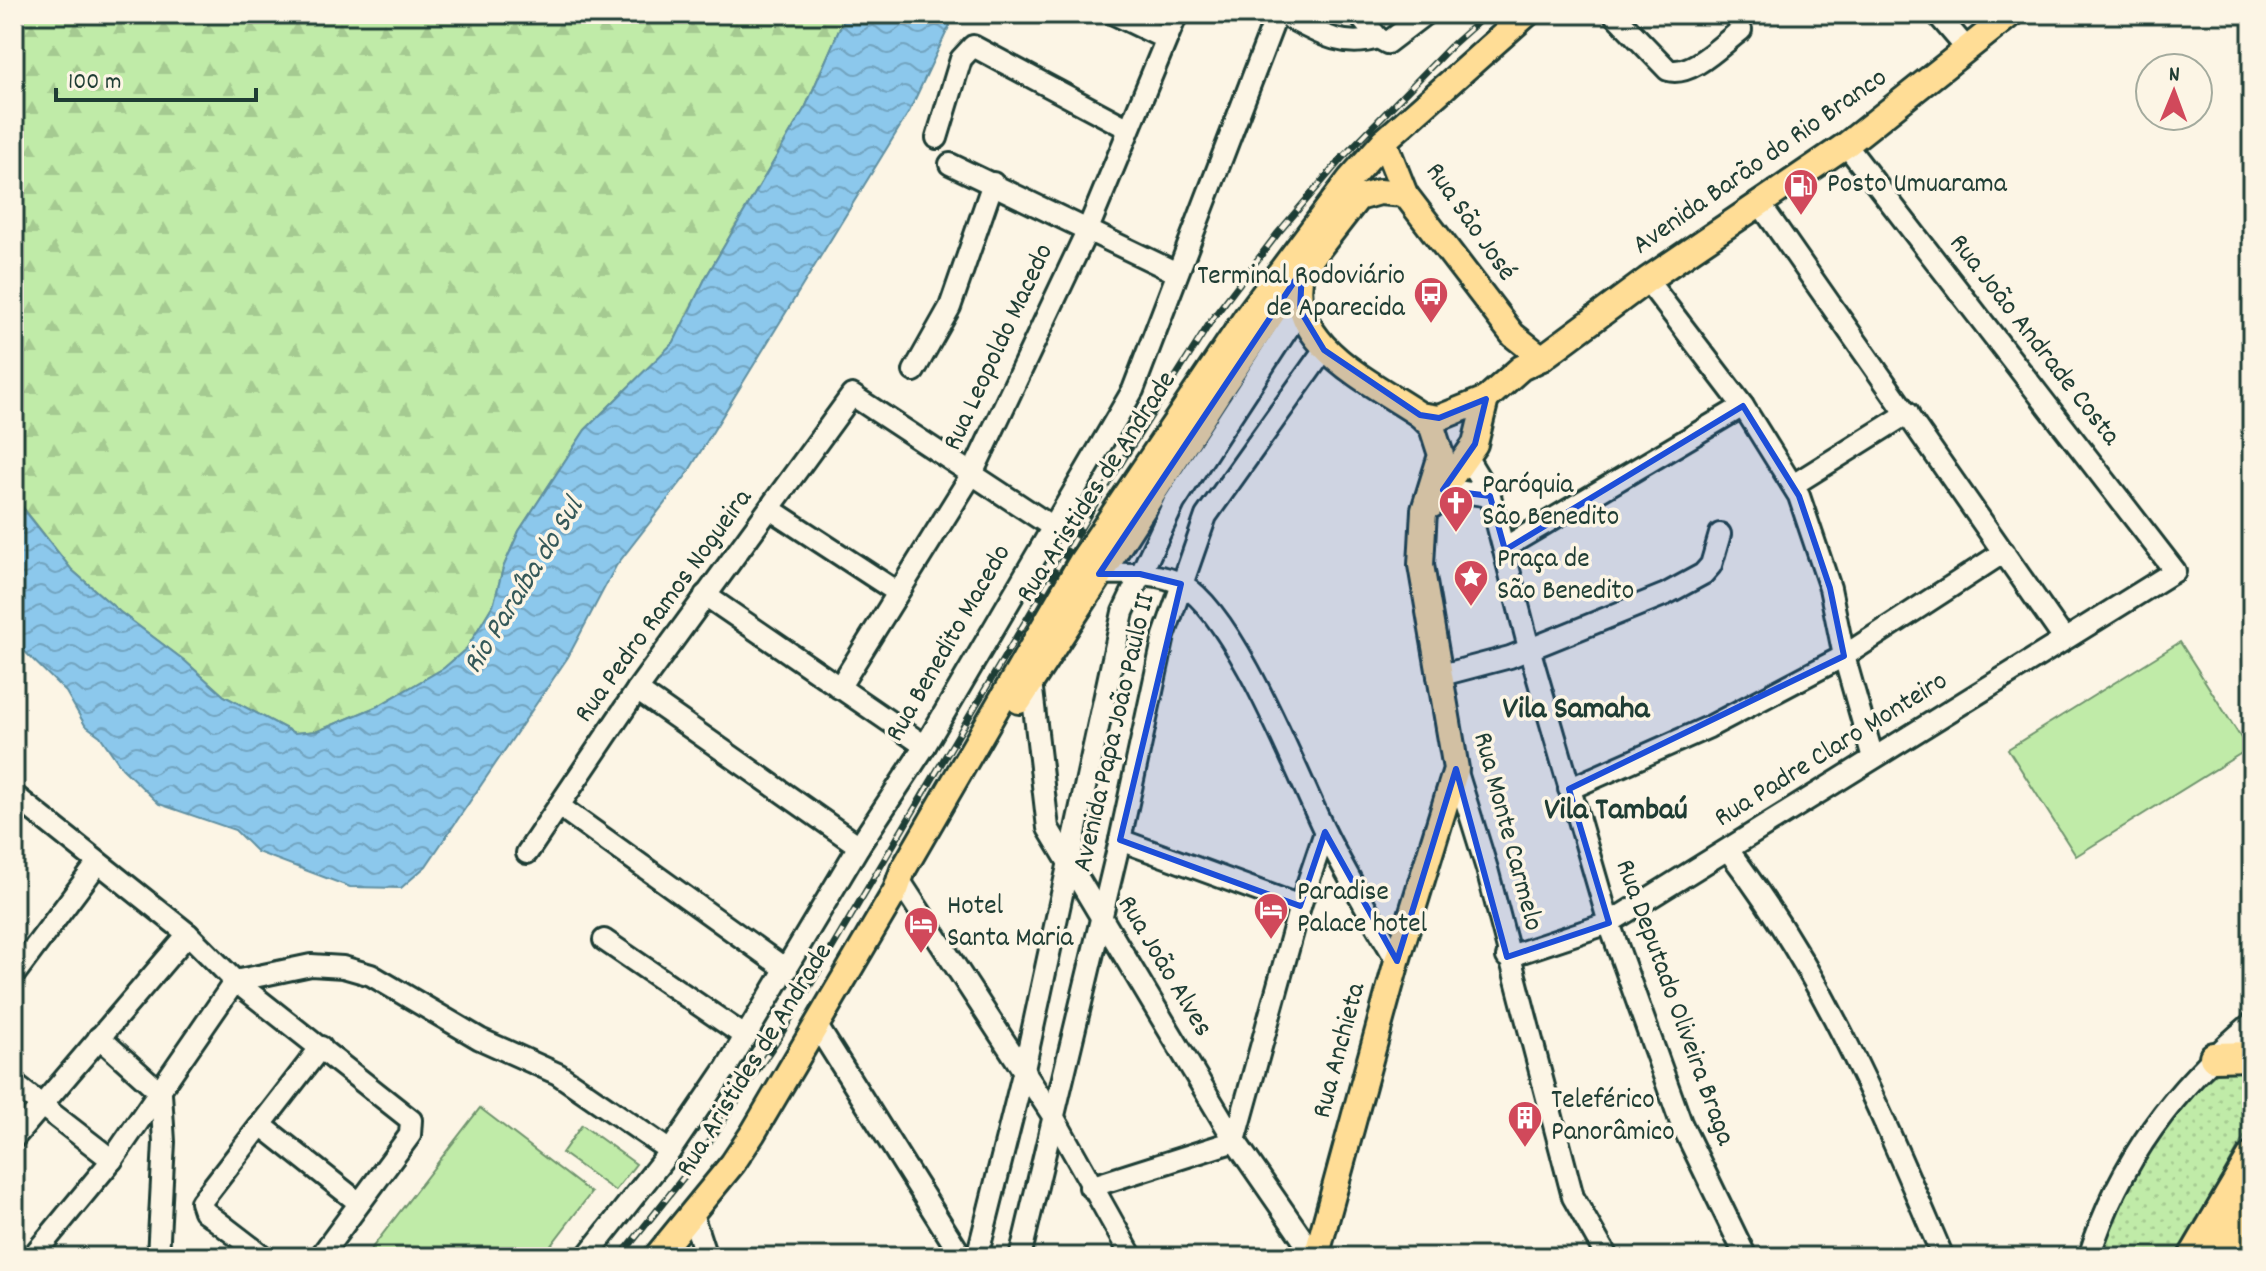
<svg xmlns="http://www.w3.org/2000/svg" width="2266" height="1271" font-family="Dekko,sans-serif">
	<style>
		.grass { fill: url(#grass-dots); stroke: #70946e; stroke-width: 2 }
		.forest { fill: url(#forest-firs); stroke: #70946e; stroke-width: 2 }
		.pitch { fill: #c0eba8; stroke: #70946e; stroke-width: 2 }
		.water { fill: url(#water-waves); stroke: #6090a2; stroke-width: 2 }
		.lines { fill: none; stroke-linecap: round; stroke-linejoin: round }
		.minor-casing { stroke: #1f3d34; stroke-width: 26 }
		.major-casing { stroke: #1f3d34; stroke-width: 30 }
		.highway-casing { stroke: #1f3d34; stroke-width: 34 }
		.minor { stroke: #fcf5e5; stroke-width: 20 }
		.major { stroke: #ffdd96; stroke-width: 24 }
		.highway { stroke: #ffdd96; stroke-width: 28 }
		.rail-casing { stroke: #1f3d34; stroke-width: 7 }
		.rail { stroke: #fcf5e5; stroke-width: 4; stroke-dasharray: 12; stroke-linecap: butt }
		.marked { fill: #1d4ed8; fill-opacity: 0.2; stroke: #1d4ed8; stroke-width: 6; stroke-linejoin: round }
		.labels { text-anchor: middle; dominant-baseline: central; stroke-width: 7; stroke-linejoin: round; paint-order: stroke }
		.street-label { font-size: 28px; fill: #1f3d34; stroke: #fcf5e5 }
		.poi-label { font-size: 28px; fill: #1f3d34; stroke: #fcf5e5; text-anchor: start }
		.water-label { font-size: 30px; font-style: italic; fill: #355959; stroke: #fcf5e5 }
		.quarter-label { font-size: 32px; font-weight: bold; fill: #1f3d34; stroke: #fcf5e5 }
	</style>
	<defs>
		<pattern id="grass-dots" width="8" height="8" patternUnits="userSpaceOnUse" patternTransform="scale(2)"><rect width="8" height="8" fill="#c0eba8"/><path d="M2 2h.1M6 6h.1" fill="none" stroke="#a5ca91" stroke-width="1.8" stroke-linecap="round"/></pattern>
		<pattern id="forest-firs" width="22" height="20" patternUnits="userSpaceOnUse" patternTransform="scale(2)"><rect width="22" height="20" fill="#c0eba8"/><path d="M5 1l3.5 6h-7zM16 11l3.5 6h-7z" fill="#a5ca91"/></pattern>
		<pattern id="water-waves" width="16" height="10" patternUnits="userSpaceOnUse" patternTransform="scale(2)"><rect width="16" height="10" fill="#8cc8ec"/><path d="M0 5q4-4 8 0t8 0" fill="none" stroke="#72a4c0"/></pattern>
	</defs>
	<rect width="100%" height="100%" fill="#fcf5e5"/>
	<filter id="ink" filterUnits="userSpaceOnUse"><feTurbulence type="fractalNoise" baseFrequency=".0125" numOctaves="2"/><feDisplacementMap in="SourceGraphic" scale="16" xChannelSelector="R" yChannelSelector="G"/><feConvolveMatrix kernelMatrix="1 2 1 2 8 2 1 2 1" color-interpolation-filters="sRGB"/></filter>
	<g filter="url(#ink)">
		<path class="grass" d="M2231 1061 2252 1062V1123L2200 1215 2182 1257H2099C2122 1180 2167 1111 2231 1061Z"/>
		<path class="forest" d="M14 14H846L806 106 706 277 674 342 585 430 519 531 503 568 494 603 467 648 444 668 378 706 318 731 294 733 224 696 185 661 120 612 72 570 14 496Z"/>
		<g class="pitch">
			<path d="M2180 642 2248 749 2076 856 2008 749Z"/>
			<path d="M480 1108 591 1193 542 1257H365Z"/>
			<path d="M582 1125 636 1164 615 1191 562 1153Z"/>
		</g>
		<path class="water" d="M846 14H955L909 112 685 477 616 566 568 657 426 866 401 888 350 887 257 852 235 830 159 804 122 768 100 736 85 725 66 692 14 641V497L72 570 120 612 185 661 224 696 294 733 318 731 378 706 444 668 467 648 494 603 503 568 519 531 585 430 674 342 706 277 806 106Z"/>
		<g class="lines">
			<defs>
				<g id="minor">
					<path d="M1114 14 1166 39"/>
					<path d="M1282 14C1315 31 1341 50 1378 38L1387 43 1425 14"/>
					<path d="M1358 14 1378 38"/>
					<path d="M1614 14 1668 70C1692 77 1722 44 1741 30"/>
					<path d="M1937 14 1967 49"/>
					<path d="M937 138 961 59 973 46 1129 129"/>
					<path d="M950 164 1177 273"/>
					<path d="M1761 205 2064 639"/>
					<path d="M1647 280 1743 406 1799 496 1830 588 1844 656 1873 758"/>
					<path d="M914 371 950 307 993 183"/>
					<path d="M1467 458 1490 496 1529 648 1609 923 1681 1123 1746 1257"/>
					<path d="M1793 485 1908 413"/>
					<path d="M1436 500 1463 492 1490 496"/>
					<path d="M770 509 897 592"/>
					<path d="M1504 548 1743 406"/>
					<path d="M1099 574C1125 574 1159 571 1183 585 1236 616 1297 774 1325 832 1347 876 1372 918 1397 961"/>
					<path d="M705 595 925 746"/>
					<path d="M1438 676 1510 657 1666 594 1703 574 1711 565 1720 534"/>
					<path d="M1031 681 1048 828 1235 1141 1315 1257"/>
					<path d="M839 688 972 474 1088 229 1177 14"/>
					<path d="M637 690 859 846"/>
					<path d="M1456 769 1487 869 1573 1197 1607 1257"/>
					<path d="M1569 789 1709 727 1844 656 2004 552"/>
					<path d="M14 795 188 934 235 981 411 1120 410 1135 320 1257"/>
					<path d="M559 806 787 970"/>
					<path d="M1120 840 1300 906"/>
					<path d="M1728 850C1826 978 1880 1110 1943 1257"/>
					<path d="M527 853 637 690 852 395 1054 528"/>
					<path d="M898 878 1053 1116 1132 1257"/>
					<path d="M604 940 746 1037"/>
					<path d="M1507 957 1609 923 2175 571 1846 145"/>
					<path d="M14 975 97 864"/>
					<path d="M817 1026 962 1257"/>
					<path d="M99 1037 161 1093 164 1142 158 1257"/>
					<path d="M14 1084 112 1160"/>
					<path d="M261 1125 358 1202"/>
					<path d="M14 1138 188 934"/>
					<path d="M1090 1187 1235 1141 1300 906 1325 832"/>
					<path d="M692 1214 706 1257"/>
					<path d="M32 1257 112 1160 235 981 311 965 343 967 371 975 480 1039 558 1074 670 1151"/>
					<path d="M264 1257 204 1211 201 1202 321 1047"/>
					<path d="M586 1257 670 1151 727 1067 859 846 925 746 1133 390 1277 14"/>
					<path d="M977 1257 1023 1074 1123 612 1174 503 1300 310"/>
					<path d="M1020 1257 1120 840 1164 636 1206 516 1324 350"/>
					<path d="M2089 1257C2119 1161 2175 1087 2252 1023"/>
				</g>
				<g id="major">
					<path d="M1384 141 1405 194 1513 335 1542 358"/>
					<path d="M1302 270C1282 343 1372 382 1420 415L1439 418 1486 399 1521 368 1542 358 1647 280 1846 145 2011 14"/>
					<path d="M1432 505 1475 444 1486 399"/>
					<path d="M1019 701 1222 387 1302 270 1358 198 1379 192 1405 194"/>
					<path d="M656 1257 733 1163 753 1133 896 890 903 870 1081 562 1247 316 1350 179 1384 141 1527 14"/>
					<path d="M1316 1257 1397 961 1456 769 1421 565 1424 510 1441 455 1432 427 1420 415"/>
				</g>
				<g id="highway">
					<path d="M2214 1057 2252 1056"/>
					<path d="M2193 1257 2252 1157"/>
					<path d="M2223 1257 2252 1200"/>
				</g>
			</defs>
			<use href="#minor" class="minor-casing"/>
			<use href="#major" class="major-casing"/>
			<use href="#highway" class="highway-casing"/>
			<use href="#minor" class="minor"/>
			<use href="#major" class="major"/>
			<use href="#highway" class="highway"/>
			<defs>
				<path id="rail" d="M620 1257 698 1159 780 1036 1095 504 1213 318 1278 233 1342 158 1451 46 1487 14"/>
			</defs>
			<use href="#rail" class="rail-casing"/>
			<use href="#rail" class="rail"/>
		</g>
	</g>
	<path class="marked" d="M1302 270 1300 310 1324 350 1420 415 1439 418 1486 399 1475 444 1443 490 1490 496 1505 550 1743 406 1799 496 1830 588 1844 656 1569 789 1609 923 1507 957 1456 769 1397 961 1325 832 1300 906 1120 840 1181 584 1140 574H1099Z"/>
	<defs>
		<symbol id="fuel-pin" viewBox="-11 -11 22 30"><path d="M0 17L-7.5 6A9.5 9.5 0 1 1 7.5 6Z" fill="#d1495b" stroke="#fcf5e5"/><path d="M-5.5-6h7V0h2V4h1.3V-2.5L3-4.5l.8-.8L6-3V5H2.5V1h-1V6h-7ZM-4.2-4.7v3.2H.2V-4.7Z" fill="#fff"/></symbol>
		<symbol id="bus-pin" viewBox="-11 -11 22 30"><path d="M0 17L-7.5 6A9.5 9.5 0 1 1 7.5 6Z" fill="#d1495b" stroke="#fcf5e5"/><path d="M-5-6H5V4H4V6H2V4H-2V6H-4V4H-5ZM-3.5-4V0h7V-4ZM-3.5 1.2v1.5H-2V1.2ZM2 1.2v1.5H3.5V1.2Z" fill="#fff"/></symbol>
		<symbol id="church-pin" viewBox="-11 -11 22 30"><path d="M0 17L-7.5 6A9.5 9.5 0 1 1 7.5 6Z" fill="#d1495b" stroke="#fcf5e5"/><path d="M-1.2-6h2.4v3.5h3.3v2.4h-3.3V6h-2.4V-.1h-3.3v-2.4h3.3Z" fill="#fff"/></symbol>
		<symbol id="sight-pin" viewBox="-11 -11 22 30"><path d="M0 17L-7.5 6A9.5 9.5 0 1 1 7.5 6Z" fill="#d1495b" stroke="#fcf5e5"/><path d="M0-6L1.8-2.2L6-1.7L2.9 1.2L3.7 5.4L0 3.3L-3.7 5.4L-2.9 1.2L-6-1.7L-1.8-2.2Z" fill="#fff"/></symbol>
		<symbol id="hotel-pin" viewBox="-11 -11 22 30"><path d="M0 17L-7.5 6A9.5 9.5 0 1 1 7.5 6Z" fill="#d1495b" stroke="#fcf5e5"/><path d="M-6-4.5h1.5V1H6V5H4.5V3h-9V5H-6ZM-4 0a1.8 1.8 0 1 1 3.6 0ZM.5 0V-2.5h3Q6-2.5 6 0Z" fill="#fff"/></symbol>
		<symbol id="building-pin" viewBox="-11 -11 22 30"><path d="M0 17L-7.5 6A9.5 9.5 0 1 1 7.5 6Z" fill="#d1495b" stroke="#fcf5e5"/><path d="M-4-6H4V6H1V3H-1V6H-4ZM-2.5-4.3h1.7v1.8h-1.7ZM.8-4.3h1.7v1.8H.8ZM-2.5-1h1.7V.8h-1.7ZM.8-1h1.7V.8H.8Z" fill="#fff"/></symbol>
	</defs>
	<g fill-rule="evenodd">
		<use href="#fuel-pin" x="1781" y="166" width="40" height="54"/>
		<use href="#bus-pin" x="1411" y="274" width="40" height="54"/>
		<use href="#church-pin" x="1436" y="483" width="40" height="54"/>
		<use href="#sight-pin" x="1451" y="557" width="40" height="54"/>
		<use href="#hotel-pin" x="1251" y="890" width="40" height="54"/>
		<use href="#hotel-pin" x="901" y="904" width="40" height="54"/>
		<use href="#building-pin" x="1505" y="1098" width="40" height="54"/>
	</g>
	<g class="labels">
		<g class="street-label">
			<text transform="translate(1761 163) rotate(-35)">Avenida Barão do Rio Branco</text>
			<text transform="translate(1469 223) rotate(55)">Rua São José</text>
			<text transform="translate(2033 341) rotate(52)">Rua João Andrade Costa</text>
			<text transform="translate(1000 348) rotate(-65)">Rua Leopoldo Macedo</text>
			<text transform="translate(1098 488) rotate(-57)">Rua Aristides de Andrade</text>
			<text transform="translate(665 607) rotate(-54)">Rua Pedro Ramos Nogueira</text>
			<text transform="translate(950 644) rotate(-60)">Rua Benedito Macedo</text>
			<text transform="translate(1116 733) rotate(-77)">Avenida Papa João Paulo II</text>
			<text transform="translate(1832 751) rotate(-32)">Rua Padre Claro Monteiro</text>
			<text transform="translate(1506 832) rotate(75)">Rua Monte Carmelo</text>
			<text transform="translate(1163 967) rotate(59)">Rua João Alves</text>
			<text transform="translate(1673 1003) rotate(70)">Rua Deputado Oliveira Braga</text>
			<text transform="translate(1341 1051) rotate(-75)">Rua Anchieta</text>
			<text transform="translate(756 1061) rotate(-58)">Rua Aristides de Andrade</text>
		</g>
		<g class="poi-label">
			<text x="1827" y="186">Posto Umuarama</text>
			<text x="1405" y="278" text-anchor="end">Terminal Rodoviário<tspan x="1405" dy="32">de Aparecida</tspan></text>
			<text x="1482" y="487">Paróquia<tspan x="1482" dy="32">São Benedito</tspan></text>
			<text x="1497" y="561">Praça de<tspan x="1497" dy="32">São Benedito</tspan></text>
			<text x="1297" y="894">Paradise<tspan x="1297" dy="32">Palace hotel</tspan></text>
			<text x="947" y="908">Hotel<tspan x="947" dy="32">Santa Maria</tspan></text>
			<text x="1551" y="1102">Teleférico<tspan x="1551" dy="32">Panorâmico</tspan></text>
		</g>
		<g class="water-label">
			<text transform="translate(525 587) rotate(-58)">Rio Paraíba do Sul</text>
		</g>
		<g class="quarter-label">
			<text x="1576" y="711">Vila Samaha</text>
			<text x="1616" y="812">Vila Tambaú</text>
		</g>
	</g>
	<rect width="2266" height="1271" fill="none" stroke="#fcf5e5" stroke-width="48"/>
	<rect x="24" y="24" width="2218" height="1223" fill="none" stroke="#1f3d34" stroke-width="3" filter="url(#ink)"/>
	<g transform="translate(2174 92) rotate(1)"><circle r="38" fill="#fcf5e5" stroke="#a4ab9e" stroke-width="2"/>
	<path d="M0-6L14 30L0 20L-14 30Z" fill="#d1495b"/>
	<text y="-12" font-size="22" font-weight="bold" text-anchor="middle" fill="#1f3d34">N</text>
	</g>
	<path d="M56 88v12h200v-12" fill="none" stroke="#1f3d34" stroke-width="4"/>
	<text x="68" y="88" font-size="24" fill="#1f3d34" stroke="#fcf5e5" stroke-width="6" paint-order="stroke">100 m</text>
</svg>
